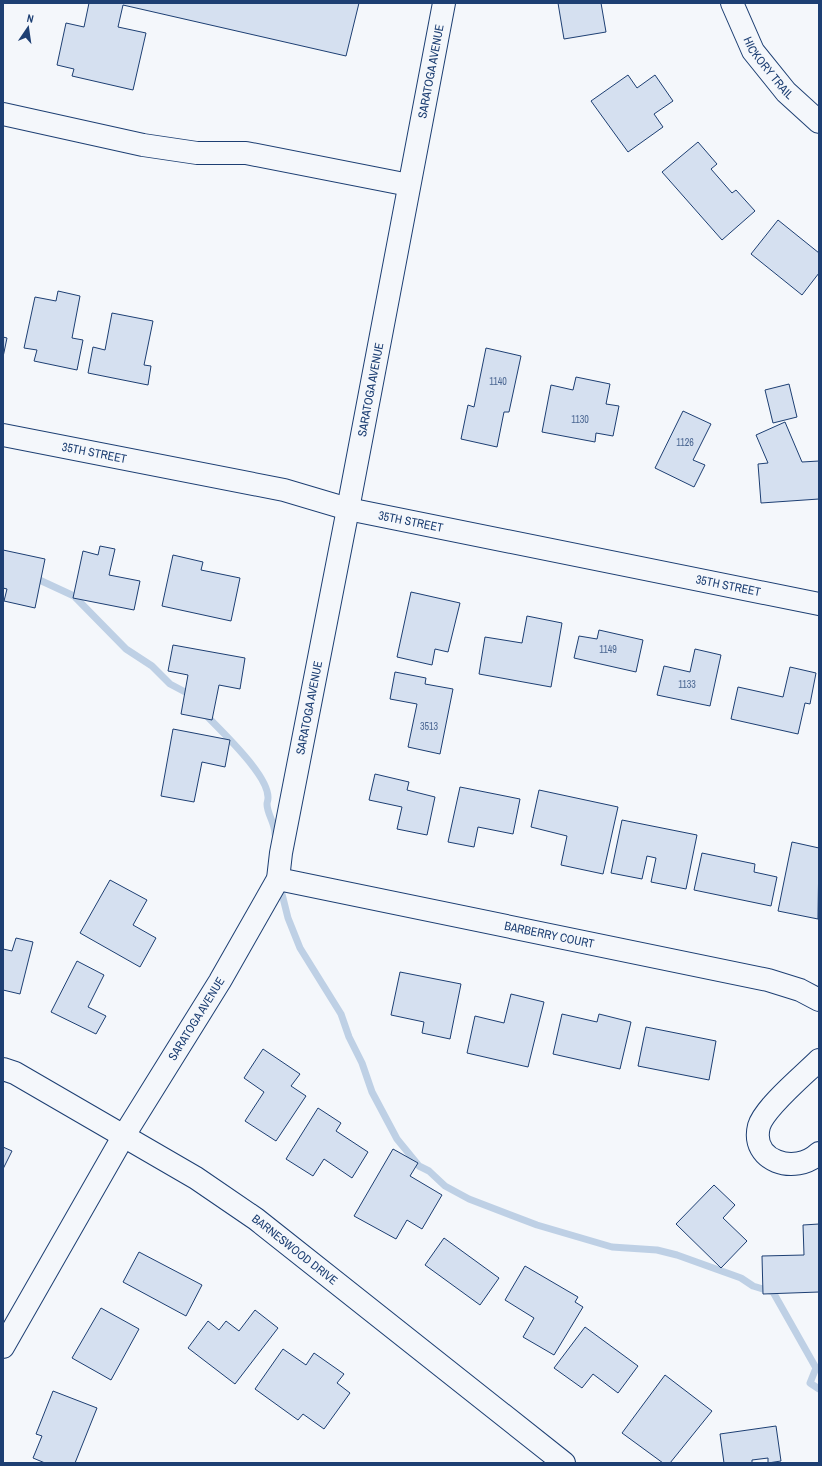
<svg xmlns="http://www.w3.org/2000/svg" width="822" height="1466" font-family="'Archivo Narrow',sans-serif">
	<style>
		.lines { fill: none; stroke-linecap: round; stroke-linejoin: round }
		.stream { stroke: #bed0e5; stroke-width: 7 }
		.building { fill: #d5e0f0; stroke: #1d3f73 }
		.minor-casing { stroke: #1d3f73; stroke-width: 24 }
		.minor { stroke: #f4f7fb; stroke-width: 22 }
		.labels { text-anchor: middle; dominant-baseline: central; stroke-width: 3; stroke-linejoin: round; paint-order: stroke }
		.number-label { font-size: 10px; fill: #4b6792 }
		.street-label { font-size: 12px; fill: #1d3f73; stroke: #f4f7fb }
	</style>
	<rect width="100%" height="100%" fill="#f4f7fb"/>
	<g class="lines">
		<g class="stream">
			<path d="M33 577 74 596 126 649 152 666 170 684 187 693 191 698"/>
			<path d="M204 713C220 730 269 775 268 798 268 801 267 802 267 804 267 814 275 823 275 834"/>
			<path d="M280 886 288 918 300 948 341 1014 349 1037 362 1063 372 1092 397 1139 419 1166 429 1171 445 1186 469 1199 537 1225 612 1247 657 1250 677 1255 741 1278 753 1286 773 1292 816 1368 810 1383 819 1389"/>
		</g>
	</g>
	<g class="building">
		<path d="M89 3H359L346 56 123 5 118 27 146 33 133 90 72 76 74 69 57 65 66 23 84 27Z"/>
		<path d="M558 3H601L606 32 564 39Z"/>
		<path d="M628 75 637 88 655 75 673 101 654 114 663 127 628 152 591 101Z"/>
		<path d="M698 142 717 164 711 169 732 193 736 190 755 211 722 240 662 172Z"/>
		<path d="M778 220 819 253V273L802 295 751 254Z"/>
		<path d="M58 291 80 296 72 338 83 340 77 370 34 361 37 350 24 348 35 297 56 301Z"/>
		<path d="M112 313 153 321 144 365 151 366 148 385 88 373 93 347 105 350Z"/>
		<path d="M3 337 7 338 3 357Z"/>
		<path d="M486 348 521 356 509 412H504L497 447 461 439 468 405 474 407Z"/>
		<path d="M576 377 610 384 606 404 619 406 613 436 596 433 595 442 542 432 551 385 573 390Z"/>
		<path d="M789 384 797 417 773 423 765 390Z"/>
		<path d="M683 411 711 424 693 460 705 465 694 487 655 468Z"/>
		<path d="M785 422 802 462 819 461V499L761 503 758 464 768 463 756 435Z"/>
		<path d="M100 546 115 549 109 575 140 581 134 610 73 598 83 551 98 555Z"/>
		<path d="M3 550 45 559 35 608 4 601 7 589 3 588Z"/>
		<path d="M173 555 203 562 201 570 240 578 231 621 162 606Z"/>
		<path d="M411 592 460 603 448 652 435 649 432 665 397 657Z"/>
		<path d="M527 616 562 623 551 687 479 674 485 637 522 643Z"/>
		<path d="M599 630 643 640 636 672 574 658 579 636 597 639Z"/>
		<path d="M173 645 245 658 240 689 219 685 212 720 181 714 188 675 168 671Z"/>
		<path d="M695 649 721 655 710 706 657 695 664 666 690 672Z"/>
		<path d="M790 667 816 673 810 704 805 703 798 734 731 719 738 687 783 697Z"/>
		<path d="M395 672 426 678 425 684 453 689 440 754 408 747 417 704 390 699Z"/>
		<path d="M173 729 230 740 225 767 202 762 194 802 161 796Z"/>
		<path d="M375 774 409 782 407 790 435 797 427 835 397 829 402 807 369 800Z"/>
		<path d="M460 787 520 799 513 834 478 827 474 847 448 842Z"/>
		<path d="M539 790 618 807 603 874 561 865 567 836 531 827Z"/>
		<path d="M622 820 697 835 686 889 651 882 656 858 647 856 642 879 611 873Z"/>
		<path d="M792 842 819 848 818 919 778 911Z"/>
		<path d="M702 853 755 864 754 872 777 877 771 906 694 890Z"/>
		<path d="M110 880 147 900 133 925 156 938 140 967 80 933Z"/>
		<path d="M16 938 33 942 20 994 3 990V949L12 951Z"/>
		<path d="M77 961 104 975 88 1007 106 1016 96 1034 51 1012Z"/>
		<path d="M400 972 461 984 450 1039 422 1033 424 1022 391 1015Z"/>
		<path d="M511 994 544 1002 528 1067 467 1053 475 1016 504 1023Z"/>
		<path d="M562 1014 597 1022 599 1014 631 1022 620 1069 553 1054Z"/>
		<path d="M646 1027 716 1041 709 1080 638 1066Z"/>
		<path d="M263 1049 300 1074 291 1086 306 1096 276 1141 245 1121 264 1092 244 1078Z"/>
		<path d="M318 1108 341 1123 336 1131 368 1152 352 1178 324 1159 313 1176 286 1159Z"/>
		<path d="M3 1147 12 1151 3 1169Z"/>
		<path d="M393 1149 418 1163 410 1176 442 1195 422 1229 407 1220 396 1239 354 1216Z"/>
		<path d="M714 1185 735 1205 723 1218 747 1241 721 1268 676 1224Z"/>
		<path d="M819 1224V1292L763 1294 762 1256 804 1255 803 1225Z"/>
		<path d="M444 1238 499 1278 480 1305 425 1265Z"/>
		<path d="M139 1252 202 1285 186 1316 123 1282Z"/>
		<path d="M525 1266 578 1297 575 1302 583 1307 554 1355 523 1337 534 1318 505 1300Z"/>
		<path d="M101 1308 139 1329 111 1380 72 1358Z"/>
		<path d="M255 1310 278 1328 235 1384 188 1348 208 1321 219 1330 226 1321 239 1331Z"/>
		<path d="M585 1327 638 1366 618 1393 593 1374 582 1388 554 1368Z"/>
		<path d="M283 1349 306 1365 314 1353 344 1374 337 1383 350 1393 324 1429 303 1414 298 1420 255 1389Z"/>
		<path d="M665 1375 712 1411 670 1463H663L622 1433Z"/>
		<path d="M53 1391 97 1408 75 1463H45L33 1458 42 1436 36 1434Z"/>
		<path d="M776 1426 781 1461 768 1463V1458L752 1460V1463H724L720 1434Z"/>
	</g>
	<g class="lines">
		<defs>
			<g id="minor">
				<path id="s1" d="M732 3 753 51 786 92 819 122"/>
				<path d="M3 114 143 145 197 153H246L409 185"/>
				<path id="s2" d="M3 435 284 490 348 509 819 604"/>
				<path id="s3" d="M278 879 768 980 800 990 819 1000"/>
				<path d="M819 1060C804 1075 765 1107 759 1126 750 1161 795 1176 819 1153"/>
				<path id="s4" d="M3 1069 15 1073 196 1178 256 1219 564 1463"/>
				<path id="s5" d="M3 1347 123 1137 220 981 278 879 281 853 348 509 444 3"/>
			</g>
		</defs>
		<use href="#minor" class="minor-casing"/>
		<use href="#minor" class="minor"/>
	</g>
	<g class="labels">
		<g class="number-label">
			<text x="498" y="381">1140</text>
			<text x="580" y="419">1130</text>
			<text x="685" y="442">1126</text>
			<text x="608" y="649">1149</text>
			<text x="687" y="684">1133</text>
			<text x="429" y="726">3513</text>
		</g>
		<g class="street-label">
			<text stroke="none"><textPath href="#s1" startOffset="75">HICKORY TRAIL</textPath></text>
			<text stroke="none"><textPath href="#s5" startOffset="1365">SARATOGA AVENUE</textPath></text>
			<text stroke="none"><textPath href="#s5" startOffset="1041">SARATOGA AVENUE</textPath></text>
			<text stroke="none"><textPath href="#s2" startOffset="93">35TH STREET</textPath></text>
			<text stroke="none"><textPath href="#s2" startOffset="417">35TH STREET</textPath></text>
			<text stroke="none"><textPath href="#s2" startOffset="741">35TH STREET</textPath></text>
			<text stroke="none"><textPath href="#s5" startOffset="717">SARATOGA AVENUE</textPath></text>
			<text stroke="none"><textPath href="#s3" startOffset="277">BARBERRY COURT</textPath></text>
			<text stroke="none"><textPath href="#s5" startOffset="381">SARATOGA AVENUE</textPath></text>
			<text stroke="none"><textPath href="#s4" startOffset="344">BARNESWOOD DRIVE</textPath></text>
		</g>
	</g>
	<rect width="822" height="1466" fill="none" stroke="#1d3f73" stroke-width="8"/>
	<g transform="translate(28 28) rotate(13)" stroke="#f4f7fb" stroke-width="3" paint-order="stroke">
	<path d="M0-3L7 15L0 10L-7 15Z" fill="#1d3f73"/>
	<text y="-6" font-size="11" font-weight="bold" text-anchor="middle" fill="#1d3f73">N</text>
	</g>
</svg>
